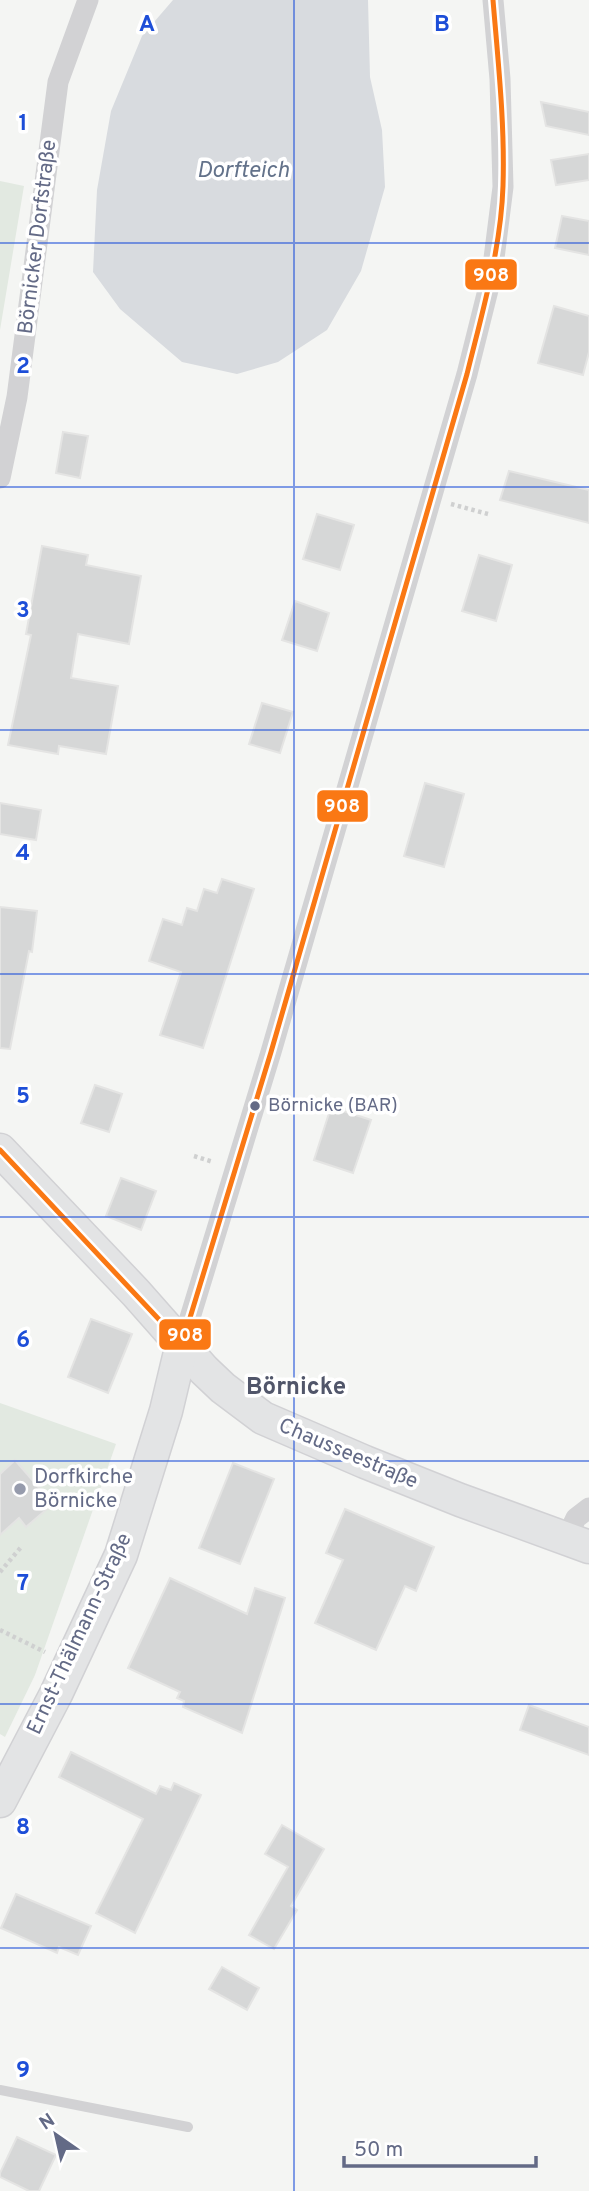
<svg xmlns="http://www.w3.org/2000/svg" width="589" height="2191" font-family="Overpass,sans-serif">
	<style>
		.green { fill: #e2e9e1 }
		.water { fill: #d8dbdf }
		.building { fill: #d6d7d7; stroke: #e4e4e3; stroke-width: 2 }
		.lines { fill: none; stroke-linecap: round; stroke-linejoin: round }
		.secondary-casing { stroke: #d1d1d4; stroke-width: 35 }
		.path { stroke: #cfd0d0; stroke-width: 4.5; stroke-dasharray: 3.5 3.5; stroke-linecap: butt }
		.lane { stroke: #d2d2d4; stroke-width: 10 }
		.street { stroke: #d2d2d4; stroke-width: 21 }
		.secondary { stroke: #e3e4e5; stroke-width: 32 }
		.bus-1-casing { stroke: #fff; stroke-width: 10 }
		.bus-1 { stroke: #fa7814; stroke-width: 5 }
		.grid { fill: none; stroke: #1d4ed8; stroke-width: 2; stroke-opacity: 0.55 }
		.bus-dot { fill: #636a86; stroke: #fff; stroke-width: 2.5 }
		.poi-dot { fill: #969bac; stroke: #fff; stroke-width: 2.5 }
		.labels { text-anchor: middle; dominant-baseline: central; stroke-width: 7; stroke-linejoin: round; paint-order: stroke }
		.bus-label { font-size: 19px; fill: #636a86; stroke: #fff; text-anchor: start }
		.street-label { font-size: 21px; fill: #636a86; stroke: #fff }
		.poi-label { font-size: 21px; fill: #636a86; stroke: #fff; text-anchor: start }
		.water-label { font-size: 23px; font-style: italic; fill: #63728a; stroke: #fff }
		.quarter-label { font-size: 24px; font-weight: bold; fill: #51566a; stroke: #fff }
		.grid-label { font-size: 23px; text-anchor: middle; font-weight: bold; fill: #1d4ed8; stroke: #fff; stroke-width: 7; stroke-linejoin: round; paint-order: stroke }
		.line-badge { stroke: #fff; stroke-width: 2.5 }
		.badge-label { font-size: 19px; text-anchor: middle; font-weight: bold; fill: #fff }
	</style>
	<rect width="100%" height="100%" fill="#f4f5f3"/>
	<g class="green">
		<path d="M0 181 24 186 0 330Z"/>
		<path d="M0 1403 116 1444 35 1675 5 1737 0 1734Z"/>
	</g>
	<path class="water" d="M173 0H368L370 77 382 130 385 187 361 271 327 330 278 362 237 374 182 362 120 309 93 272 97 190 111 111 142 36Z"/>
	<g class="building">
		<path d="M541 102 589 112V135L546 126Z"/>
		<path d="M589 154V180L556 185 551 160Z"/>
		<path d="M562 216 589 221V255L555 248Z"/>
		<path d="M554 306 589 316V352L583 375 538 363Z"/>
		<path d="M63 432 88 436 80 478 56 473Z"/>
		<path d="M509 471 589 490V523L500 500Z"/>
		<path d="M317 514 354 525 340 570 303 559Z"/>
		<path d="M42 546 88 555 86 565 141 576 129 644 78 634 71 678 118 686 106 754 59 746 58 754 8 745 31 635 26 634Z"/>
		<path d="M479 555 512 565 496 621 462 611Z"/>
		<path d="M295 601 329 613 317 651 282 640Z"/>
		<path d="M262 703 293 712 280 753 249 744Z"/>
		<path d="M425 783 464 794 444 867 404 856Z"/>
		<path d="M0 803 41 810 36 840 0 834Z"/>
		<path d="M222 879 254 889 203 1048 160 1035 181 972 149 961 163 919 182 925 187 908 197 911 204 889 217 893Z"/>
		<path d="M0 907 37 911 32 952 29 951 10 1049 0 1048Z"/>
		<path d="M95 1085 122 1094 109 1132 81 1123Z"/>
		<path d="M331 1107 371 1120 353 1173 314 1160Z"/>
		<path d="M121 1178 156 1191 141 1230 106 1216Z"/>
		<path d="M91 1319 132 1334 108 1393 68 1377Z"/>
		<path d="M15 1460 53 1504 26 1527 19 1518 0 1535V1474Z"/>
		<path d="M233 1463 274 1479 240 1564 199 1548Z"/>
		<path d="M345 1509 434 1547 416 1591 405 1586 376 1650 315 1623 343 1560 326 1553Z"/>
		<path d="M170 1578 247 1614 255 1588 285 1598 242 1733 183 1707 184 1701 177 1698 180 1692 128 1668Z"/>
		<path d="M529 1705 589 1727V1755L520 1730Z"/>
		<path d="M71 1752 156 1794 160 1786 171 1790 174 1783 201 1795 135 1933 96 1913 143 1819 59 1777Z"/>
		<path d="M282 1825 324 1849 291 1906 297 1910 274 1949 249 1935 288 1867 265 1854Z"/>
		<path d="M16 1894 91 1926 78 1955 59 1947 57 1953 1 1928Z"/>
		<path d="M222 1967 259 1988 247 2010 209 1989Z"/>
		<path d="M17 2137 56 2155 39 2191H29L0 2177V2173Z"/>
	</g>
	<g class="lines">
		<defs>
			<g id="secondary">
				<path d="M0 1150 136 1293 204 1370 223 1388 263 1418 365 1462 460 1500 589 1547"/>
				<path d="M0 1801 56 1694 121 1555 166 1411 182 1344"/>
			</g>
		</defs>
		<use href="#secondary" class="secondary-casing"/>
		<g class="path">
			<path d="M451 504 488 514"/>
			<path d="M194 1156 213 1162"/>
			<path d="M0 1572 22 1546"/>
			<path d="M0 1630 45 1652"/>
		</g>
		<path class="lane" d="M0 2090 188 2127"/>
		<g class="street">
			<path d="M0 478 17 397 58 82 88 0"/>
			<path d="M182 1344 271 1052 467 374 492 274 503 187 500 79 493 0"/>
			<path d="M566 1539 576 1518 589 1508"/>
		</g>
		<use href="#secondary" class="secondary"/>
		<defs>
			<path id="bus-1" d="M0 1150 182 1344 271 1052 467 374C482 313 501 249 503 186 505 124 498 61 493 0"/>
		</defs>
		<use href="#bus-1" class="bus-1-casing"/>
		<use href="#bus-1" class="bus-1"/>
	</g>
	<path class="grid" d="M294 0V2191M0 243H589M0 487H589M0 730H589M0 974H589M0 1217H589M0 1461H589M0 1704H589M0 1948H589"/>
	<circle class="bus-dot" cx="255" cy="1106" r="6"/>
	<circle class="poi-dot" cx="20" cy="1489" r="7"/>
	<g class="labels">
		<g class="bus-label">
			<text x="268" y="1106">Börnicke (BAR)</text>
		</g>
		<g class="street-label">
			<text transform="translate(38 237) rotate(-83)">Börnicker Dorfstraße</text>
			<text transform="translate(348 1454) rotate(23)">Chausseestraße</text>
			<text transform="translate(80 1634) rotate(-65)">Ernst-Thälmann-Straße</text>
		</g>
		<g class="poi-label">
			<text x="34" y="1477">Dorfkirche<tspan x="34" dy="24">Börnicke</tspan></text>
		</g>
		<g class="water-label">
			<text x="243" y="171">Dorfteich</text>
		</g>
		<g class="quarter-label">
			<text x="296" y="1388">Börnicke</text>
		</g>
	</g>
	<g class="grid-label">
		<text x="147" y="31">A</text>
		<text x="442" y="31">B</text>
		<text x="23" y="130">1</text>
		<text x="23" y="373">2</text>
		<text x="23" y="617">3</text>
		<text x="23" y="860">4</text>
		<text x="23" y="1103">5</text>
		<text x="23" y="1347">6</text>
		<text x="23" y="1590">7</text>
		<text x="23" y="1834">8</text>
		<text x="23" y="2077">9</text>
	</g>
	<g class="line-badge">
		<rect x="464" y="258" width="54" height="33" rx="7" fill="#fa7814"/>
		<rect x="316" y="789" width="53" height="34" rx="7" fill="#fa7814"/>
		<rect x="158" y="1318" width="54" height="33" rx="7" fill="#fa7814"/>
	</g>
	<g class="badge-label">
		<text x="491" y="281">908</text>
		<text x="342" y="812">908</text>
		<text x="185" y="1341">908</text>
	</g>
	<g transform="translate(56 2135) rotate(326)" stroke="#ffffff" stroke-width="5" paint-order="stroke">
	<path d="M0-5L12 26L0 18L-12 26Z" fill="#636a86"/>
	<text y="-10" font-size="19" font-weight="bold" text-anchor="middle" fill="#636a86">N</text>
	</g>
	<path d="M344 2156v10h192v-10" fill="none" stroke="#636a86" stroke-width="3.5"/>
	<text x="354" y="2156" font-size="21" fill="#636a86" stroke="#ffffff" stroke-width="5" paint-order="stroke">50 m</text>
</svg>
